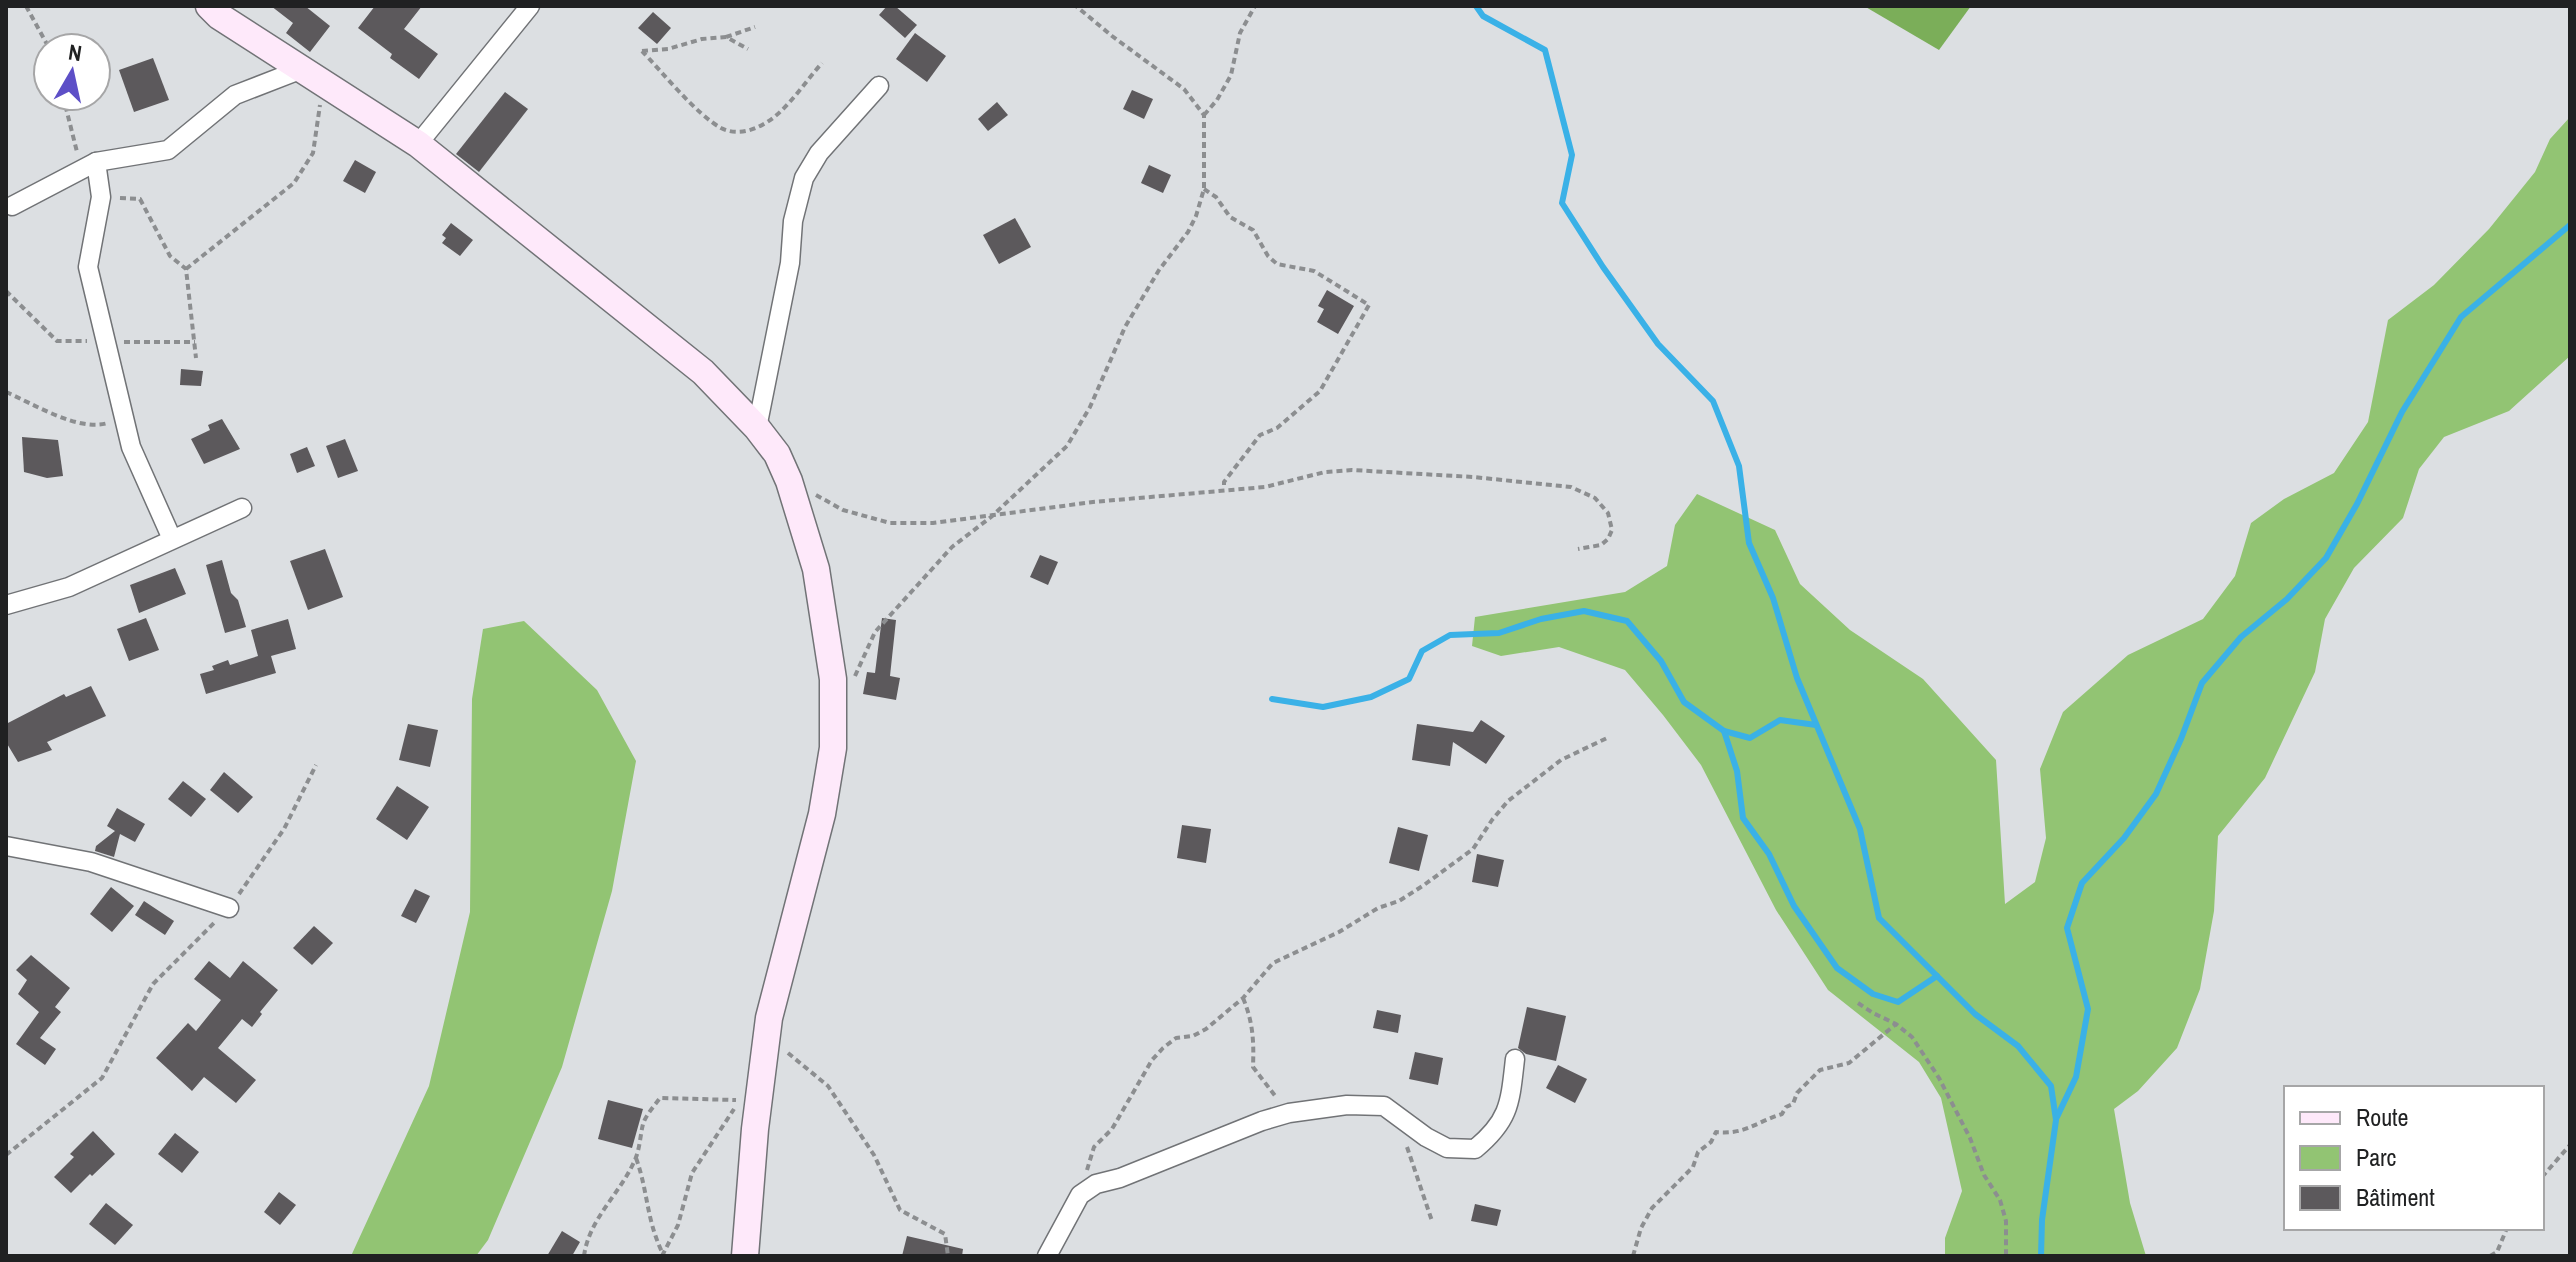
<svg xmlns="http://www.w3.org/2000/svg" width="2576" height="1262" font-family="'Archivo Narrow',sans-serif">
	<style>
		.green { fill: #92c473 }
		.forest { fill: #7bae59 }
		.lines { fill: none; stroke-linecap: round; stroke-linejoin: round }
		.stream { stroke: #3ab1e7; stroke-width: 6 }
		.building { fill: #5c595c }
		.street-casing { stroke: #717376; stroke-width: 21 }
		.secondary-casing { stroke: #717376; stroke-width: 29 }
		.path { stroke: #8c8e90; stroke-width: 4; stroke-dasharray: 6 4; stroke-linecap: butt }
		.street { stroke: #fff; stroke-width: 18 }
		.secondary { stroke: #fee9fa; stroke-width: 26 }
	</style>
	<rect width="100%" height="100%" fill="#dcdfe2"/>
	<g class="green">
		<path d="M2570 117V356L2509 411 2444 437 2419 469 2403 518 2354 568 2325 619 2315 672 2265 778 2218 836 2214 911 2200 989 2177 1048 2138 1091 2114 1109 2130 1203 2146 1256H1945V1238L1962 1191 1941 1098 1919 1062 1828 990 1776 910 1701 765 1663 715 1625 670 1559 647 1501 656 1472 646 1475 617 1625 592 1667 566 1675 525 1697 494 1775 530 1800 584 1850 630 1923 679 1996 760 2005 904 2035 882 2046 838 2040 769 2063 712 2128 655 2203 619 2235 576 2251 523 2284 499 2334 473 2368 422 2388 320 2434 285 2489 229 2535 172 2550 139Z"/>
		<path d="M524 621 597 690 636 761 612 891 562 1067 488 1240 476 1256H351L429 1086 470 912 472 699 483 629Z"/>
	</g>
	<path class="forest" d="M1864 6H1971L1939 50Z"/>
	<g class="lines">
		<g class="stream">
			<path d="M1476 6 1483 16 1545 50 1572 155 1562 203 1603 267 1658 344 1713 401 1739 466 1749 543 1773 598 1797 678 1860 829 1879 918 1975 1014 2018 1046 2051 1086 2056 1120 2042 1220 2041 1256"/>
			<path d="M1272 699 1323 707 1371 697 1409 679 1422 651 1450 635 1499 633 1541 619 1584 611 1627 621 1661 661 1684 702 1724 731 1750 738 1780 720 1816 725"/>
			<path d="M1724 731 1737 771 1743 818 1769 854 1794 906 1837 968 1873 994 1898 1002 1937 976"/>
			<path d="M2057 1117 2076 1077 2088 1009 2067 928 2082 883 2124 838 2156 794 2181 739 2202 683 2241 637 2287 599 2326 558 2357 504 2402 412 2461 317 2570 225"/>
		</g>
	</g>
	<g class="building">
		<path d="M271 6H305L330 26 310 52 286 33 293 23Z"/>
		<path d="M375 6H422L404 29 438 54 419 79 390 58 392 54 358 28Z"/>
		<path d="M887 6H895L917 25 905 38 879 15Z"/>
		<path d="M653 12 671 28 657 44 638 28Z"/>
		<path d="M915 33 946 56 927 82 896 59Z"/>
		<path d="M153 58 169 100 134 112 119 70Z"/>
		<path d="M1132 90 1153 99 1144 119 1123 109Z"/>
		<path d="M505 92 528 109 479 172 456 154Z"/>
		<path d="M997 102 1008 115 988 131 978 119Z"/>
		<path d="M355 160 376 172 365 193 343 181Z"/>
		<path d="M1149 165 1171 175 1163 193 1141 183Z"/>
		<path d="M1015 218 1031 247 999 264 983 235Z"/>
		<path d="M451 223 473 240 460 256 442 243 446 238 442 235Z"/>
		<path d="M1327 290 1354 306 1338 334 1317 322 1324 309 1318 306Z"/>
		<path d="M181 369 203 371 201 386 180 385Z"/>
		<path d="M222 419 240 449 204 464 191 439 210 430 208 425Z"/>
		<path d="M22 437 58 440 63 476 47 478 24 472Z"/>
		<path d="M345 439 358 471 338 478 326 446Z"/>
		<path d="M307 447 315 466 297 473 290 454Z"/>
		<path d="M325 549 343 597 308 610 290 561Z"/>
		<path d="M1040 555 1058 562 1048 585 1030 577Z"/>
		<path d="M222 560 231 593 238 600 246 627 225 633 206 565Z"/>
		<path d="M175 568 186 594 139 613 130 585Z"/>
		<path d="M146 618 159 650 129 661 117 629Z"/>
		<path d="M882 618 896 620 890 676 900 678 896 700 863 694 867 672 875 673Z"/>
		<path d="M288 619 296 649 271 656 276 673 206 694 200 674 214 670 212 666 228 660 230 665 258 656 251 630Z"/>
		<path d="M91 686 106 716 47 742 52 750 18 762 6 742V724L64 694 66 697Z"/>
		<path d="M1481 720 1505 736 1486 764 1453 742 1450 766 1412 760 1417 724 1473 732Z"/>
		<path d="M408 724 438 730 430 767 399 760Z"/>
		<path d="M224 772 253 797 238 813 210 790Z"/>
		<path d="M183 781 206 799 191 817 168 799Z"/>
		<path d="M397 786 429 807 407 840 376 819Z"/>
		<path d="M117 808 145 824 135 842 120 834 114 857 95 851 96 846 115 831 107 826Z"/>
		<path d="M1182 825 1211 829 1206 863 1177 858Z"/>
		<path d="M1398 827 1428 835 1419 871 1389 863Z"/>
		<path d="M1477 854 1504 860 1498 887 1472 882Z"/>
		<path d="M111 887 134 906 112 932 90 914Z"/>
		<path d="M415 889 430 896 416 923 401 916Z"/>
		<path d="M144 901 174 921 165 935 135 915Z"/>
		<path d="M314 926 333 943 312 965 293 948Z"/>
		<path d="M31 955 70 988 55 1007 61 1012 40 1038 56 1049 45 1065 16 1044 39 1012 18 994 27 980 16 970Z"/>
		<path d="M209 961 230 978 243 961 278 990 260 1012 262 1014 252 1027 242 1019 218 1048 256 1080 236 1103 204 1077 192 1091 156 1058 188 1023 196 1031 221 1000 194 979Z"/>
		<path d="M1527 1007 1566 1016 1556 1061 1526 1054 1518 1048Z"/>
		<path d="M1377 1010 1401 1015 1398 1033 1373 1028Z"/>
		<path d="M1415 1052 1443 1058 1438 1085 1409 1079Z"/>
		<path d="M1558 1065 1587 1079 1575 1103 1546 1088Z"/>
		<path d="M608 1100 643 1109 632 1148 598 1139Z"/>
		<path d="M93 1131 115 1154 92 1176 90 1174 71 1193 54 1177 74 1157 70 1154Z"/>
		<path d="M175 1133 199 1152 182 1173 158 1154Z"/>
		<path d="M279 1192 296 1205 280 1225 264 1212Z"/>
		<path d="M106 1203 133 1225 115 1245 89 1224Z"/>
		<path d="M1475 1204 1501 1210 1497 1226 1471 1221Z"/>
		<path d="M562 1231 580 1242 572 1256H547Z"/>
		<path d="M907 1236 963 1249 962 1256H902Z"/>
	</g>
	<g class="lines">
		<defs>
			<g id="street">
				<path d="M418 144 530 6"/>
				<path d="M96 162 101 197 88 267 131 447 172 539"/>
				<path d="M12 206 96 162 168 150 235 95 302 69"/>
				<path d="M757 428 790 263 793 221 804 178 819 153 879 86"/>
				<path d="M6 605 69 587 242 508"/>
				<path d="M6 846 91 862 229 908"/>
				<path d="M1047 1256 1080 1195 1096 1184 1120 1178 1262 1121 1289 1113 1347 1105 1384 1106 1426 1137 1447 1148 1475 1149C1510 1120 1510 1103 1515 1059"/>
			</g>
			<path id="secondary" d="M209 6 219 16 418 144 703 372 757 428 777 454 789 481 816 569 833 679V748L822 814 769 1018 755 1129 745 1256"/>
		</defs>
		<use href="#street" class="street-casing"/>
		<use href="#secondary" class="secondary-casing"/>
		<g class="path">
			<path d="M26 6 49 48"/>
			<path d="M726 37 755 27"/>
			<path d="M642 51C662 72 697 115 721 128 739 137 758 129 773 118 791 104 806 81 822 63"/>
			<path d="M642 51 668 49 702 39 726 37 748 49"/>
			<path d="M63 96 77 152"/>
			<path d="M1204 115 1217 100 1231 75 1240 33 1255 6"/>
			<path d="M1204 189 1216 197 1230 217 1253 230 1268 256 1277 264 1314 271 1369 305 1320 391 1277 428 1260 435 1224 482V488"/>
			<path d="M120 198 140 199 170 256 186 269 196 358"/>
			<path d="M186 269 294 183 313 153 320 105"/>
			<path d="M6 291 57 341H87"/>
			<path d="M124 342H195"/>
			<path d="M6 392C34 404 78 432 108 423"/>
			<path d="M816 495 843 510 890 523H933L1093 502 1265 487 1325 472 1352 470 1473 477 1571 487 1595 498 1608 513 1612 530 1608 539 1601 545 1578 549"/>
			<path d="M855 676 875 632 952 547 991 517 1067 446 1090 407 1125 327 1159 270 1188 232 1196 216 1204 189V115L1184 89 1112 36 1076 6"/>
			<path d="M239 894 284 829 316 765"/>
			<path d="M1243 998C1253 1022 1254 1041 1253 1067L1276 1097"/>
			<path d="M1858 1003 1873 1013 1896 1024 1912 1037 1939 1078 1970 1138 1984 1175 2000 1200 2006 1221V1256"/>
			<path d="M788 1053 828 1086 874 1155 900 1210 945 1234 948 1256"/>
			<path d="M1407 1147 1432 1221"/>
			<path d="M6 1155 102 1078 153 984 215 922"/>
			<path d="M636 1158C648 1191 646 1218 662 1252"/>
			<path d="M1087 1170 1094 1147 1112 1129 1152 1060 1163 1048 1176 1038 1193 1036 1206 1029 1243 998 1273 963 1339 932 1378 908 1399 901 1424 885 1473 849 1492 820 1508 801 1561 760 1607 738"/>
			<path d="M2542 1177 2570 1145"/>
			<path d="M584 1256C589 1219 619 1195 634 1162 640 1150 640 1136 643 1124 646 1115 654 1106 660 1098L736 1100"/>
			<path d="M662 1256 678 1225 692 1173 734 1109"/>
			<path d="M1633 1256 1641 1228 1652 1208 1693 1167 1698 1152 1711 1142 1716 1132C1745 1135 1756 1122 1782 1114L1786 1107 1793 1104 1797 1093 1820 1070 1849 1063 1896 1024"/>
			<path d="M2490 1256 2497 1252 2507 1228"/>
		</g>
		<use href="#street" class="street"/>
		<use href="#secondary" class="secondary"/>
	</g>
	<rect width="2576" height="1262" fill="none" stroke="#202122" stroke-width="16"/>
	<rect x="2284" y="1086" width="260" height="144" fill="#ffffff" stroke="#a6a6a7" stroke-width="2"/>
	<rect x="2300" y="1112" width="40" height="12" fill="#fee9fa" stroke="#a6a6a7" stroke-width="2"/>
	<text x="2356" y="1126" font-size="24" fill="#202122">Route</text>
	<rect x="2300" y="1146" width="40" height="24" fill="#92c473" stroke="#a6a6a7" stroke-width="2"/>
	<text x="2356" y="1166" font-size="24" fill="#202122">Parc</text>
	<rect x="2300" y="1186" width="40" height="24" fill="#5c595c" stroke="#a6a6a7" stroke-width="2"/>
	<text x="2356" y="1206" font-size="24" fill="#202122">Bâtiment</text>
	<g transform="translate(72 72) rotate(9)"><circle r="38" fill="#ffffff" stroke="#a6a6a7" stroke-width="2"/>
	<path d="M0-6L14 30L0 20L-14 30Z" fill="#5d4fc7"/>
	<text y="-12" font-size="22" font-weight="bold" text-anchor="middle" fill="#202122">N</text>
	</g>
</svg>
